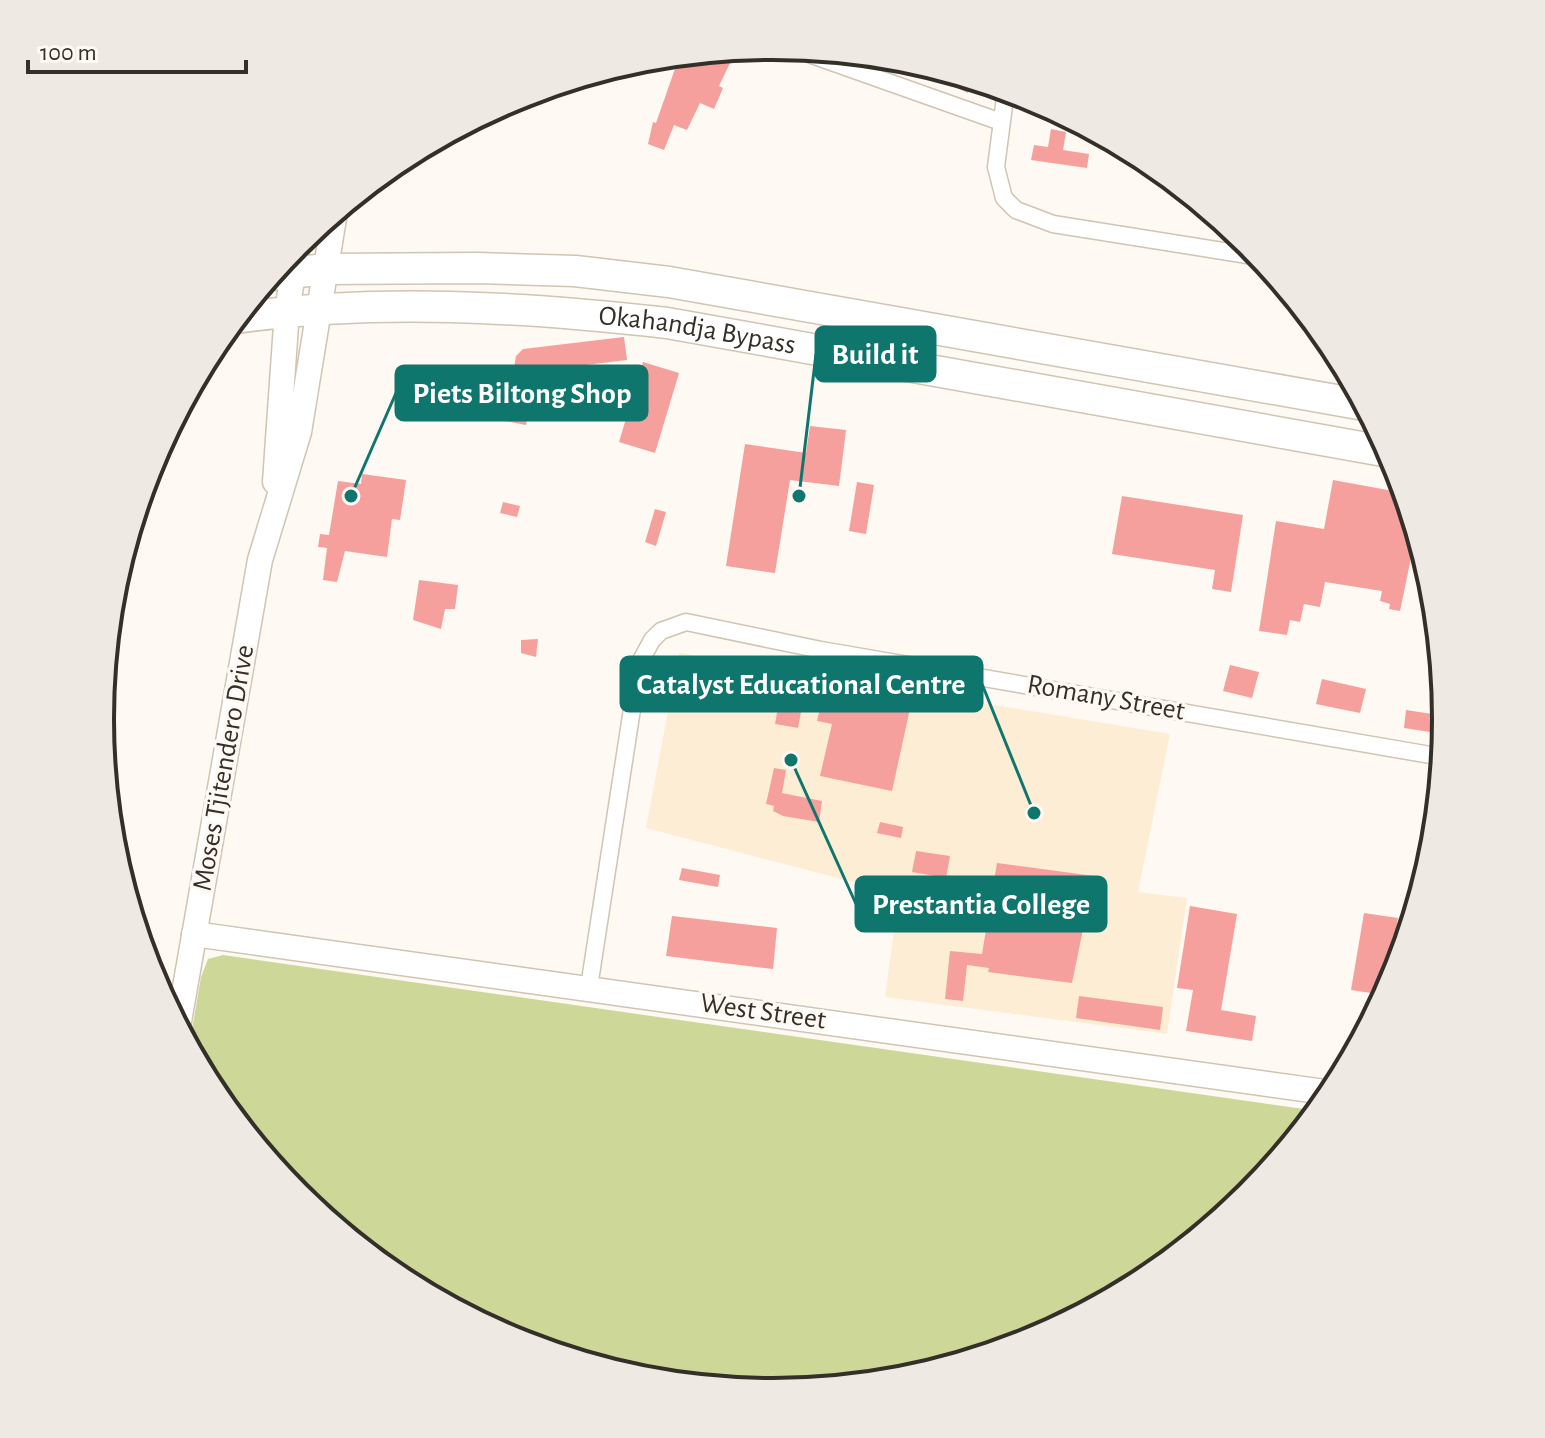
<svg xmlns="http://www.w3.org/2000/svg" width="1545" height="1438" font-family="'Alegreya Sans',sans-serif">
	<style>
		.built { fill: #feedd5 }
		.green { fill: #cdd898 }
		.building { fill: #f5a09d }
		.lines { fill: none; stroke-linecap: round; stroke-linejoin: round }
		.street-casing { stroke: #d0c4b3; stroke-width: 19 }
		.secondary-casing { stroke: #d0c4b3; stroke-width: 27 }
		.highway-casing { stroke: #d0c4b3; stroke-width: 33 }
		.street { stroke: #fff; stroke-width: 16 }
		.secondary { stroke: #fff; stroke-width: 24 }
		.highway { stroke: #fff; stroke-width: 30 }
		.labels { text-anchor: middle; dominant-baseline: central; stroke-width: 7; stroke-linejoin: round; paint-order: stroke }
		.street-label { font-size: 28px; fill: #343029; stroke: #fef9f2 }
		.rim { fill: none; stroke: #343029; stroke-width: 4 }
		.leader { fill: none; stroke: #0f766e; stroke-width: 3 }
		.callout-dot { fill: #0f766e; stroke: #fef9f2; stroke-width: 3 }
		.callout { fill: #0f766e; stroke: #0f766e; stroke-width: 3 }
		.callout-label { font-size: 30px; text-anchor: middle; font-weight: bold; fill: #fff }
	</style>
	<rect width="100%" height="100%" fill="#fef9f2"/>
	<path class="built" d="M679 653 1170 734 1138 892 1187 898 1167 1034 885 997 899 894 646 828Z"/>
	<path class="green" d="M223 955 1318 1111 1248 1195 1146 1279 1030 1341 903 1379 772 1392 641 1379 515 1341 398 1278 296 1195 213 1093 189 1047 201 977 208 959Z"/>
	<g class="building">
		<path d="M702 53 730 63 719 86 723 88 714 109 700 103 687 130 674 125 664 150 648 144 653 122 656 123 677 63 660 57Z"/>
		<path d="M922 64 974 80 968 93 919 71Z"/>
		<path d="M1051 129 1066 132 1063 150 1089 154 1087 168 1031 160 1034 145 1048 147Z"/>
		<path d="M624 337 627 360 544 370 534 379 526 425 505 421 516 356 523 349Z"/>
		<path d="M643 362 679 373 655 453 619 442Z"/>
		<path d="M810 426 846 430 839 486 790 480 775 573 726 566 745 444 806 453Z"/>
		<path d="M362 474 406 480 400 520 392 519 387 557 345 551 337 582 323 580 327 548 318 547 320 534 329 535 338 481 361 484Z"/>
		<path d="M1333 480 1404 493 1416 534 1400 611 1389 609 1390 604 1380 601 1382 591 1325 582 1320 607 1304 604 1300 622 1290 620 1287 635 1259 631 1276 521 1324 529Z"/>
		<path d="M857 482 874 485 866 534 849 531Z"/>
		<path d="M1122 496 1243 515 1231 592 1212 589 1215 570 1112 554Z"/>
		<path d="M503 502 520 506 517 517 500 513Z"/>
		<path d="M655 509 666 512 656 546 645 542Z"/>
		<path d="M419 580 458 585 455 609H445L441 629 413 620Z"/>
		<path d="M538 639 536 657 521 653V640Z"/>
		<path d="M1230 665 1259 672 1252 698 1223 691Z"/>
		<path d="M1322 679 1366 689 1360 713 1316 704Z"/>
		<path d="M825 686 911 704 892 791 820 776 832 724 817 721Z"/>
		<path d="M778 707 801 712 798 728 775 724Z"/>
		<path d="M1406 710 1445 716 1443 734 1404 728Z"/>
		<path d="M774 768 786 770 782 793 822 801 819 822 783 816 773 811 774 806 766 804Z"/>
		<path d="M880 822 903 827 901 838 877 833Z"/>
		<path d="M916 851 950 856 946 878 912 872Z"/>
		<path d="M997 863 1094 876 1072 983 988 972 989 968 967 965 963 1001 945 999 950 951 982 954Z"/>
		<path d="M682 868 720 875 718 887 679 880Z"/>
		<path d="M1190 906 1237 914 1221 1010 1256 1016 1252 1041 1186 1031 1193 990 1177 988Z"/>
		<path d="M1364 913 1398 918 1384 995 1351 990Z"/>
		<path d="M672 916 777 928 773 969 666 956Z"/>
		<path d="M1079 996 1163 1007 1160 1030 1076 1018Z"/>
	</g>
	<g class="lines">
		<defs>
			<g id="street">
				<path d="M792 48 1001 122"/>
				<path d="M1006 90 996 167 1004 198 1016 210 1053 224 1260 257"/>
				<path d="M589 987 639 664 652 640 661 631 686 622 821 650 1442 757"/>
			</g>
			<g id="secondary">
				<path d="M275 482 287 311 298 242"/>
				<path d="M194 934 1332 1093"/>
				<path d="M178 1027 260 560 299 432 335 212"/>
			</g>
			<g id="highway">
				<path d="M270 275 327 269 477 268 575 271 669 282 1364 405"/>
				<path id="s1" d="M235 318C377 298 525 307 667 323L1389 452"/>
			</g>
		</defs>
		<use href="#street" class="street-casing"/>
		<use href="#secondary" class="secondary-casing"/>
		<use href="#highway" class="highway-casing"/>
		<use href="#street" class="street"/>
		<use href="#secondary" class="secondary"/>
		<use href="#highway" class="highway"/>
	</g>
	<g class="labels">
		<g class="street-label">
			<text stroke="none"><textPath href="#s1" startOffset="464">Okahandja Bypass</textPath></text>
			<text transform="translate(1106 698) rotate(10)">Romany Street</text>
			<text transform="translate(224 768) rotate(-80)">Moses Tjitendero Drive</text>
			<text transform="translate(763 1012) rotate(8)">West Street</text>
		</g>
	</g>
	<path d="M0 0H1545V1438H0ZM114 719a659 659 0 1 1 1318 0a659 659 0 1 1-1318 0Z" fill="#eee9e2" fill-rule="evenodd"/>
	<path class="rim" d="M114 719a659 659 0 1 1 1318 0a659 659 0 1 1-1318 0Z"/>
	<path class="leader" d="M799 496L816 354M351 496L396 393M1034 813L982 684M791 760L856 904"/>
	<g class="callout-dot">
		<circle cx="799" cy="496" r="8"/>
		<circle cx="351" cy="496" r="8"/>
		<circle cx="1034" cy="813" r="8"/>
		<circle cx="791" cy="760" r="8"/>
	</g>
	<g class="callout">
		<rect x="816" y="327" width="119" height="54" rx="8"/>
		<rect x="396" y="366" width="251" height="54" rx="8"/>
		<rect x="621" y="657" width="361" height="54" rx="8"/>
		<rect x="856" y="877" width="250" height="54" rx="8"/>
	</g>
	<g class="callout-label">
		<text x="875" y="364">Build it</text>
		<text x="522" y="403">Piets Biltong Shop</text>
		<text x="801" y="694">Catalyst Educational Centre</text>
		<text x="981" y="914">Prestantia College</text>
	</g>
	<path d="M28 60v12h218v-12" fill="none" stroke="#343029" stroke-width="4"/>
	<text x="40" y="60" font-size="24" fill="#343029" stroke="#fef9f2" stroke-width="6" paint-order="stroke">100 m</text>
</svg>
